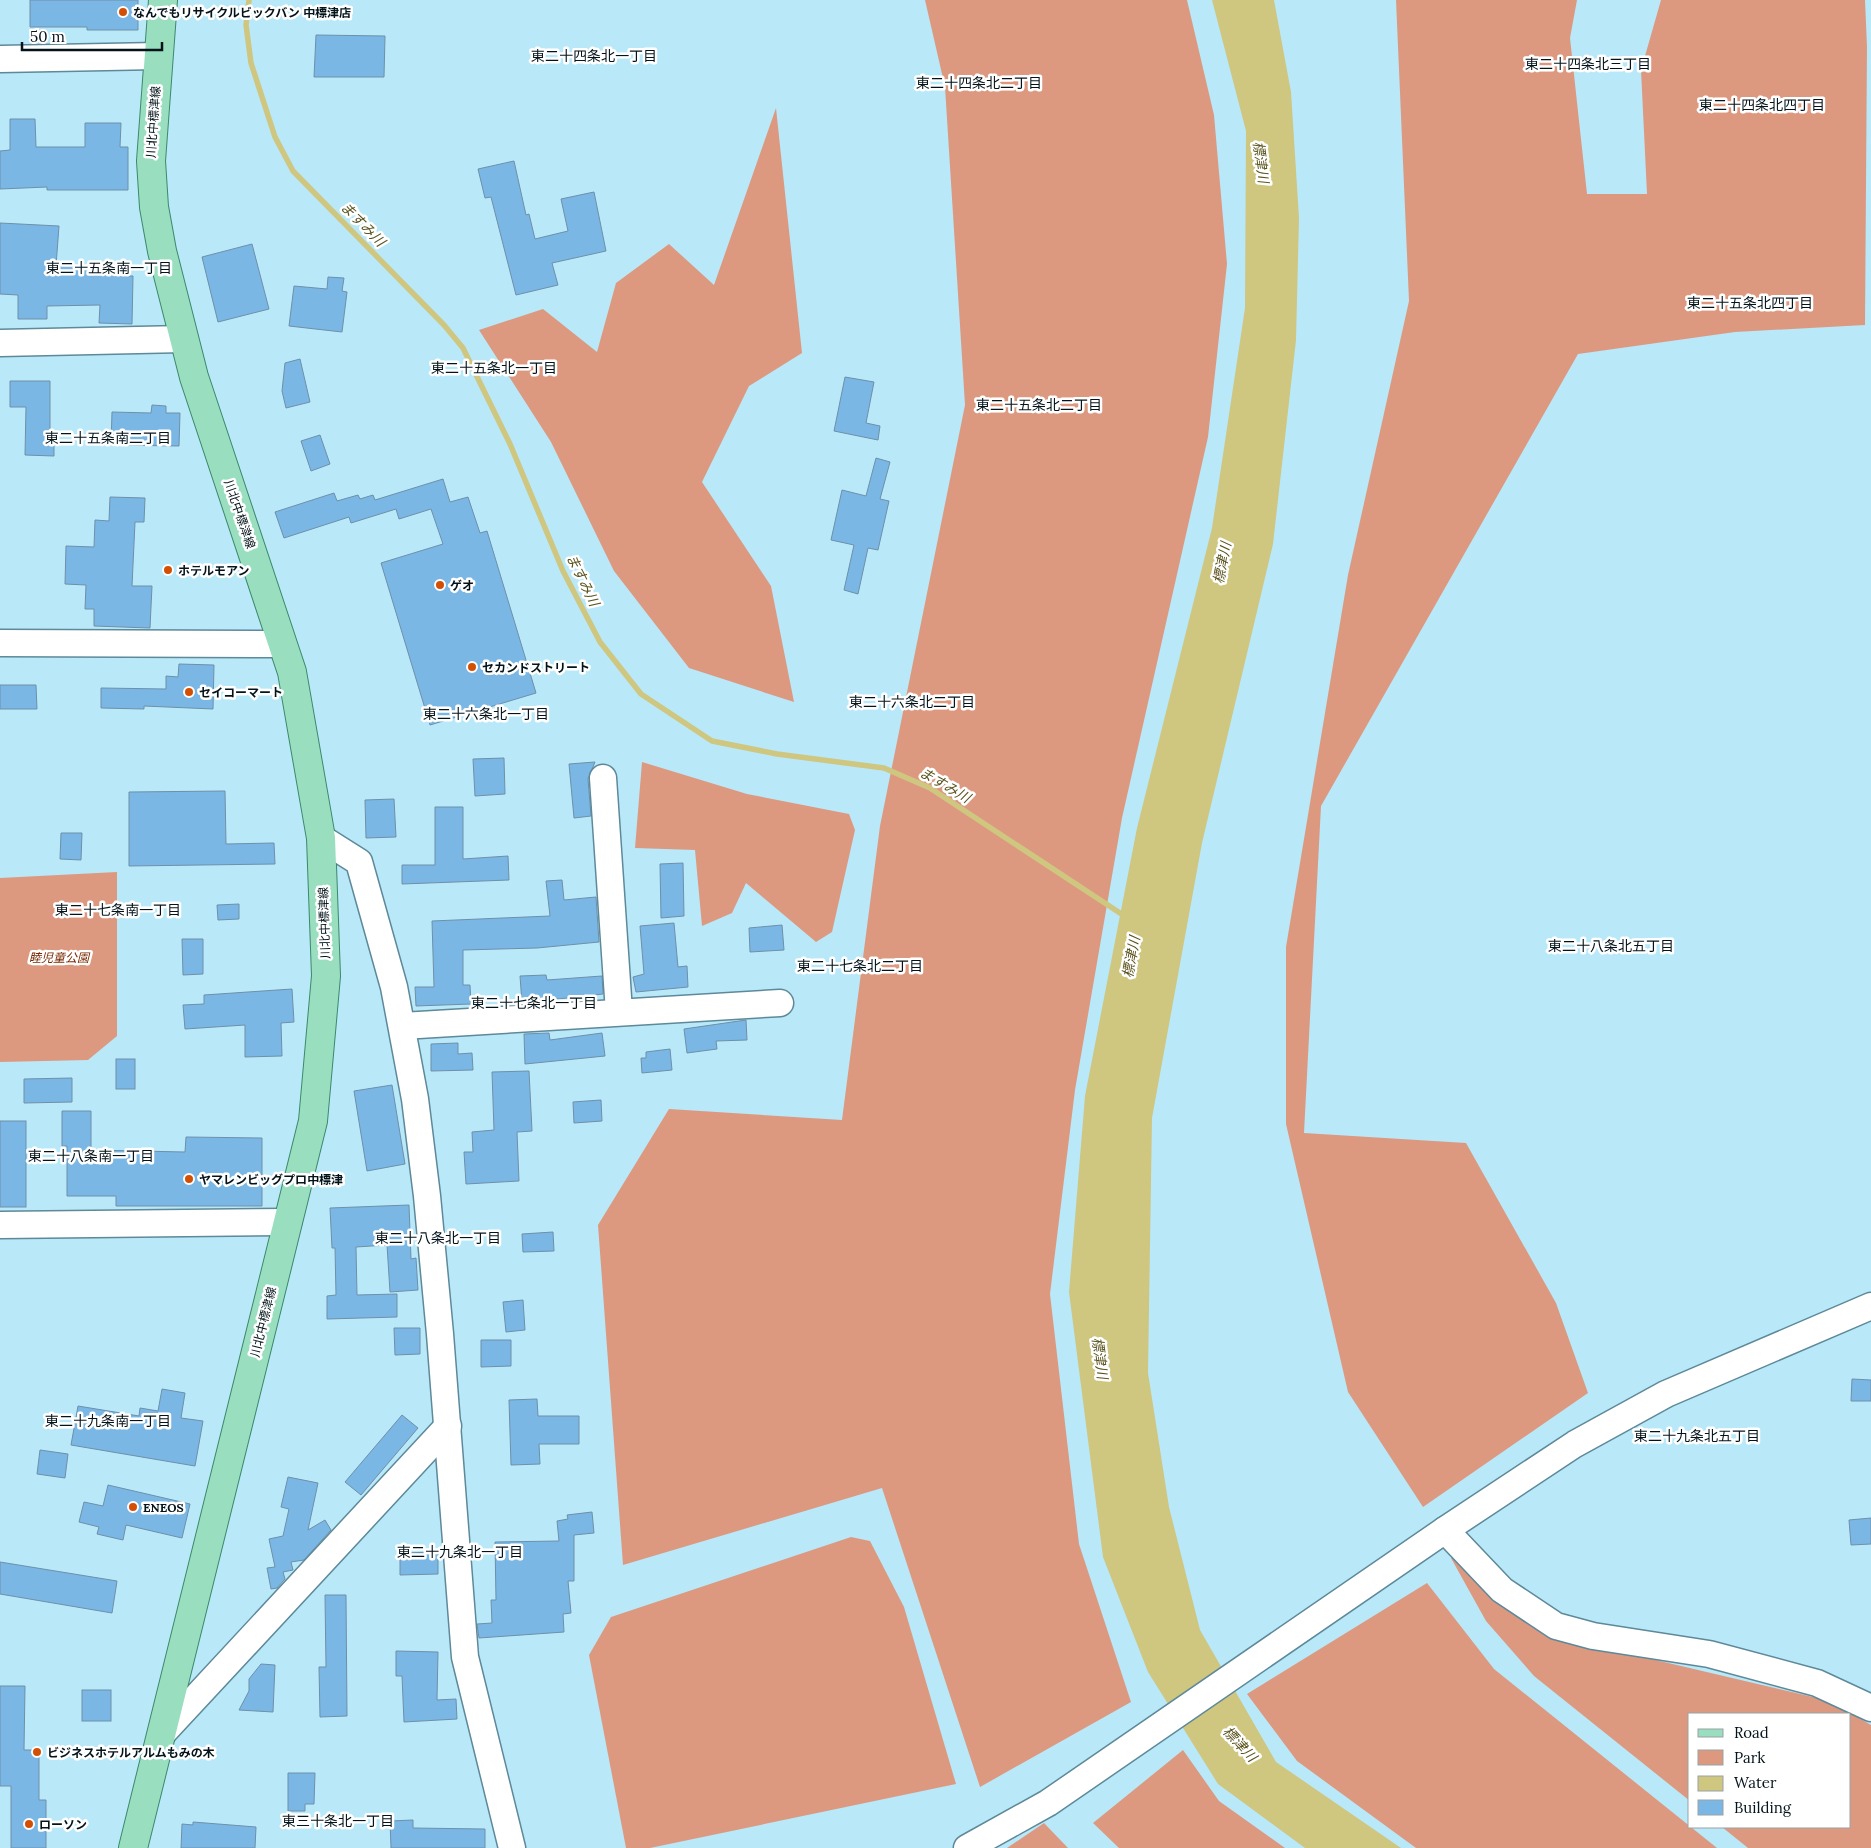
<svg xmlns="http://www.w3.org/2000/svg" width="1871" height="1848" font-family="Lora,'Noto Sans JP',serif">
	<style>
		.green { fill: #dc9980 }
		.water { fill: #cfc680 }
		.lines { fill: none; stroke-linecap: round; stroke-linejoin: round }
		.stream { stroke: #cfc680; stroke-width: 5.5 }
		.building { fill: #7ab7e5; stroke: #6e90a9 }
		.minor-casing { stroke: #5d8999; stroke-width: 29 }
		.major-casing { stroke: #3a896a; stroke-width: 30 }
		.minor { stroke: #fff; stroke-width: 26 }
		.major { stroke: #9adec0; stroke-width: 28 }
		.poi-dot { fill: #d34f03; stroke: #fff; stroke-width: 2 }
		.labels { text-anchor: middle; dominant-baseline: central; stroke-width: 5; stroke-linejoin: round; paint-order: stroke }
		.poi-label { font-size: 12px; font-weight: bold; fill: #031319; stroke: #fff; text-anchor: start }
		.street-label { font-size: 12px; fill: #031319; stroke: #fff }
		.park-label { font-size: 12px; font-style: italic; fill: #7a2900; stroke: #fff }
		.neighbourhood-label { font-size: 14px; fill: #031319; stroke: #fff }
		.water-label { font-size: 14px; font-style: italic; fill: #5a531e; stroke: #fff }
	</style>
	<rect width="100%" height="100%" fill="#b9e8f9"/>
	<g class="green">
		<path d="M925 0H1187L1214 115 1227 264 1208 437 1122 818 1075 1090 1050 1294 1079 1544 1131 1702 980 1787 882 1488 623 1565 598 1225 669 1109 842 1120 880 826 965 405 945 87Z"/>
		<path d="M1396 0H1577L1570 38 1587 194H1647L1641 70 1661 0H1865L1867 47 1865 325 1735 332 1578 354 1321 806 1304 1133 1466 1143 1556 1303 1588 1393 1423 1507 1348 1392 1286 1124V947L1348 575 1409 301Z"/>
		<path d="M776 108 802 353 749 386 702 482 771 586 794 702 689 668 614 571 551 442 479 330 543 309 597 352 616 283 669 244 714 285Z"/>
		<path d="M642 762 747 794 849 814 855 830 832 932 816 942 746 883 732 913 702 926 695 850 635 848Z"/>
		<path d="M117 872V1036L88 1060 0 1062V878Z"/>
		<path d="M851 1537 870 1541 904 1607 956 1784 650 1848H626L589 1655 611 1617Z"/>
		<path d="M1460 1553 1596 1646 1830 1701 1871 1725V1848H1748L1722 1827H1850V1714H1690V1801L1534 1676 1486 1621 1451 1558Z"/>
		<path d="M1427 1583 1494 1669 1717 1848H1416L1297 1761 1247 1694Z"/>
		<path d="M1183 1750 1219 1801 1285 1848H1119L1093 1823Z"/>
		<path d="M1044 1823 1068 1848H1007Z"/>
	</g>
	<path class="water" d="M1212 0H1274L1291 92 1299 218 1296 340 1273 544 1202 843 1152 1118 1148 1373 1169 1507 1200 1630 1276 1762 1401 1848H1305L1218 1784 1148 1672 1103 1557 1069 1292 1085 1096 1137 828 1212 528 1245 308 1246 131Z"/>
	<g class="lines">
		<path class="stream" d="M249 0 246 25 251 63 275 137 293 171 444 325 463 348 510 444 563 571 600 642 641 694 712 741 777 754 884 768 930 788 1126 917"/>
	</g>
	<g class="building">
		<path d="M30 0H138V30H87V27H30Z"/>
		<path d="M316 35 385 36 384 77H314Z"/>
		<path d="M10 119H35L36 147H85V123H121L120 147H128V190H47V187L0 189V151L10 150Z"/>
		<path d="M514 161 526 215 529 214 535 239 568 231 561 199 594 192 606 251 552 263 558 285 516 295 491 197 485 198 478 169Z"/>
		<path d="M0 223 59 226 56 266H94V275L133 276 132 324 99 323 100 305 47 306V319H18V295L0 294Z"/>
		<path d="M252 244 269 309 218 322 202 257Z"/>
		<path d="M328 277 344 278 342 291 347 292 342 332 289 326 294 286 327 289Z"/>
		<path d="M300 359 310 402 286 408 282 391 285 363Z"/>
		<path d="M845 377 874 382 866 423 880 426 878 440 834 431Z"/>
		<path d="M10 381H50V434H54V456L25 455 26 407H10Z"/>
		<path d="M152 405 166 406V413H180L179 446 111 445 112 412 151 413Z"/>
		<path d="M320 435 330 464 311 471 301 441Z"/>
		<path d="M876 458 890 462 880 499 889 501 878 550 868 548 858 594 844 590 854 545 831 540 842 490 866 496Z"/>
		<path d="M443 479 450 502 468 497 480 533 487 531 536 693 430 725 381 563 443 544 431 509 399 519 396 509 351 523 349 517 284 538 275 512 334 493 337 501 358 495 360 499 373 495 375 500Z"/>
		<path d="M110 497 145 498 144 522H135L132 586H152L150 628 94 626V609H85L86 585 65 584 66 546 94 547 95 520 109 521Z"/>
		<path d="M179 664 214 665 213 709 144 706V709L101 708V688L166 689V676L178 677Z"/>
		<path d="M0 685H36L37 709H0Z"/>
		<path d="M504 758 505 794 475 796 473 759Z"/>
		<path d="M595 762 588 779 591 816 574 818 569 764Z"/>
		<path d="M225 791 226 844 274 843 275 864 129 866V792Z"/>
		<path d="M394 799 396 837 366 838 365 800Z"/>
		<path d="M435 807H463V859L508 856 509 880 402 884V865H435Z"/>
		<path d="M61 833H82L81 860 60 859Z"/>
		<path d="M683 863 684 916 661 918 660 864Z"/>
		<path d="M562 880 564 900 596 897 599 942 537 948 463 950V985H470L471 1004 416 1006 415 987H434L432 921 550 916 546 881Z"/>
		<path d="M239 904V919L218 920 217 905Z"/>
		<path d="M674 923 678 967 687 966 688 987 636 992 633 977 644 974 640 926Z"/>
		<path d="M782 925 784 950 750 952 749 928Z"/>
		<path d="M182 939H203V974L183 975Z"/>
		<path d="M546 975 547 980 602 976 603 994 522 1003 520 976Z"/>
		<path d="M292 989 294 1022 281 1023 282 1056 245 1057V1025L185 1029 183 1005 204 1004V995Z"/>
		<path d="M746 1020 747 1040 716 1041 717 1049 687 1053 684 1029Z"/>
		<path d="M549 1033 550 1040 602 1033 605 1056 525 1064 524 1034Z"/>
		<path d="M458 1043V1054L472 1053 473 1070 431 1071V1044Z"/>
		<path d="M670 1049 672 1070 642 1073 641 1058H646V1052Z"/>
		<rect x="116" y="1059" width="19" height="30"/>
		<path d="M529 1071 532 1131 517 1132 519 1181 466 1184 464 1152H473L472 1132 494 1130 492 1072Z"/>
		<path d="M72 1078V1102L24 1103V1079Z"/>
		<path d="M392 1085 405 1164 367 1171 354 1091Z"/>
		<path d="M601 1100 602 1121 574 1123 573 1102Z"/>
		<path d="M62 1111H91V1150L185 1152 186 1137 262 1138V1206H116V1196H67V1146H62Z"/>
		<rect x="0" y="1121" width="26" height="86"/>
		<path d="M409 1205 411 1259 416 1258 418 1290 390 1292 387 1245 356 1247 357 1295 397 1294V1317L327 1319V1296L336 1295 335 1248H332L330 1208Z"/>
		<path d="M553 1232 554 1251 523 1252 522 1234Z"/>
		<path d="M523 1300 525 1330 506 1332 503 1302Z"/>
		<path d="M394 1328H420V1354L395 1355Z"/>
		<path d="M481 1340H511V1366L481 1367Z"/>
		<path d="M1852 1379 1871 1380V1401H1851Z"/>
		<path d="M162 1389 185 1393 181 1418 203 1421 195 1466 71 1445 78 1406 139 1416 140 1408 158 1411Z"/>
		<path d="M537 1399 538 1416H579V1444H539L540 1464 511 1465 509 1400Z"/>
		<path d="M402 1415 418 1428 361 1495 345 1482Z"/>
		<path d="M40 1450 68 1454 65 1478 37 1474Z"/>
		<path d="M288 1477 318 1483 308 1530 325 1520 331 1530 304 1560 291 1562 293 1570 283 1572 285 1579 277 1588 271 1589 267 1568 275 1567 269 1539 283 1536 289 1509 281 1507Z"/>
		<path d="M108 1485 190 1504 182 1538 126 1525 123 1540 97 1534 99 1527 79 1522 84 1502 103 1506Z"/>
		<path d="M592 1512 594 1533 574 1535V1581H568L571 1613 563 1614 564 1632 479 1638 477 1624 492 1623 491 1600H496L495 1542 559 1541 557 1521 568 1519 567 1515Z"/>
		<path d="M1871 1518V1544L1851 1545 1849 1520Z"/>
		<path d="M438 1552V1574L400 1575V1553Z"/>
		<path d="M0 1562 117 1581 112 1613 0 1594Z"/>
		<path d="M325 1595H346L347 1716 320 1717 319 1667H326Z"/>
		<path d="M396 1651 438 1652 437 1700 456 1699 457 1719 404 1722 402 1676H396Z"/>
		<path d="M261 1664 275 1665 273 1712 239 1710 249 1691V1679Z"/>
		<path d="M0 1686H25L24 1750H39V1800H46V1848H11V1786H0Z"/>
		<rect x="82" y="1690" width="29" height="31"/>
		<path d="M288 1773H315L314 1804H305V1811H288Z"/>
		<path d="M413 1820V1828L485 1829V1848H391L390 1821Z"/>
		<path d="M193 1822 256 1827 255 1848H181L182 1824 193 1825Z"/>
	</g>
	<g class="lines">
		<defs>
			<g id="minor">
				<path d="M0 59 158 56"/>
				<path d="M0 343 184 339"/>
				<path d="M0 643 282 644"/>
				<path d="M603 778 619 1012"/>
				<path d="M321 838 359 862 394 987 415 1099 427 1196 440 1334 465 1657 512 1848"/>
				<path d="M402 1026 780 1003"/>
				<path d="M0 1225 288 1222"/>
				<path d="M1445 1530 1502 1590 1556 1626 1593 1636 1709 1654 1817 1683 1871 1708"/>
				<path d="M161 1735 448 1426"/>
				<path d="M967 1848 1048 1803 1445 1530 1575 1444 1666 1394 1871 1306"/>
			</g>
			<path id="major" d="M133 1848 313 1121 326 976 321 838 292 672 194 377 162 251 154 207 151 161 163 0"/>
		</defs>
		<use href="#minor" class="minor-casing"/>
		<use href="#major" class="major-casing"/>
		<use href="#minor" class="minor"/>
		<use href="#major" class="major"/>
	</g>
	<g class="poi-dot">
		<circle cx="123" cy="12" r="5"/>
		<circle cx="168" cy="570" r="5"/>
		<circle cx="440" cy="585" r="5"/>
		<circle cx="472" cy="667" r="5"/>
		<circle cx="189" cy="692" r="5"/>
		<circle cx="189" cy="1179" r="5"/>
		<circle cx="133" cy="1507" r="5"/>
		<circle cx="37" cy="1752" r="5"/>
		<circle cx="29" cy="1824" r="5"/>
	</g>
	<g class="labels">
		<g class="poi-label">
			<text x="133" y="12">なんでもリサイクルビックバン 中標津店</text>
			<text x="178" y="570">ホテルモアン</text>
			<text x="450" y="585">ゲオ</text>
			<text x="482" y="667">セカンドストリート</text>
			<text x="199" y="692">セイコーマート</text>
			<text x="199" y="1179">ヤマレンビッグプロ中標津</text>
			<text x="143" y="1507">ENEOS</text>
			<text x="47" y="1752">ビジネスホテルアルムもみの木</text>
			<text x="39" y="1824">ローソン</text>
		</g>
		<g class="street-label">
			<text transform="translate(153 122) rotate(-86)">川北中標津線</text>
			<text transform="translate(240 514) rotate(71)">川北中標津線</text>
			<text transform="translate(324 923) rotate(-92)">川北中標津線</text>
			<text transform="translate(263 1322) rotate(-76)">川北中標津線</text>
		</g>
		<g class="park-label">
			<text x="59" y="957">睦児童公園</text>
		</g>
		<g class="neighbourhood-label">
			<text x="594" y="56">東二十四条北一丁目</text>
			<text x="1588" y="64">東二十四条北三丁目</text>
			<text x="979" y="83">東二十四条北二丁目</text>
			<text x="1762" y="105">東二十四条北四丁目</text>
			<text x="109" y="268">東二十五条南一丁目</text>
			<text x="1750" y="303">東二十五条北四丁目</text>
			<text x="494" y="368">東二十五条北一丁目</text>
			<text x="1039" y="405">東二十五条北二丁目</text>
			<text x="108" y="438">東二十五条南二丁目</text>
			<text x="912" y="702">東二十六条北二丁目</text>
			<text x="486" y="714">東二十六条北一丁目</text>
			<text x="118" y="910">東二十七条南一丁目</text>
			<text x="1611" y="946">東二十八条北五丁目</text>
			<text x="860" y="966">東二十七条北二丁目</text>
			<text x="534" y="1003">東二十七条北一丁目</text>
			<text x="91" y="1156">東二十八条南一丁目</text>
			<text x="438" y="1238">東二十八条北一丁目</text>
			<text x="108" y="1421">東二十九条南一丁目</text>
			<text x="1697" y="1436">東二十九条北五丁目</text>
			<text x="460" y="1552">東二十九条北一丁目</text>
			<text x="338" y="1821">東三十条北一丁目</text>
		</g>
		<g class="water-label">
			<text transform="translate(1261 162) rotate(82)">標津川</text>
			<text transform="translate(363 224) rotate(45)">ますみ川</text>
			<text transform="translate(1222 563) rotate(-79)">標津川</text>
			<text transform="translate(583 580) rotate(64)">ますみ川</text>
			<text transform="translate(945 785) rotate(30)">ますみ川</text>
			<text transform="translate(1131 957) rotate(-80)">標津川</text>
			<text transform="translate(1100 1358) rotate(82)">標津川</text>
			<text transform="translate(1240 1744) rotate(47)">標津川</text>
		</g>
	</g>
	<rect x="1688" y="1713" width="162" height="115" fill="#ffffff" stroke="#9aa1a3"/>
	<rect x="1698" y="1729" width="25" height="8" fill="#9adec0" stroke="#9aa1a3"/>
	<text x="1734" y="1738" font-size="15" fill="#031319">Road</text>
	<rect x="1698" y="1750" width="25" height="15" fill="#dc9980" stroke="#9aa1a3"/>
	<text x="1734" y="1763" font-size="15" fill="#031319">Park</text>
	<rect x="1698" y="1776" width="25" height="15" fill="#cfc680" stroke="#9aa1a3"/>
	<text x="1734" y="1788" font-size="15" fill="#031319">Water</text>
	<rect x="1698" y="1800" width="25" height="15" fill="#7ab7e5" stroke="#9aa1a3"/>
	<text x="1734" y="1813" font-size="15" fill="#031319">Building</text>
	<path d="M22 42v8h140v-8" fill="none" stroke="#031319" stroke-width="2.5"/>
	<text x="30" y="42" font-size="15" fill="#031319" stroke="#ffffff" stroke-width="4" paint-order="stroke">50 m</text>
</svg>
